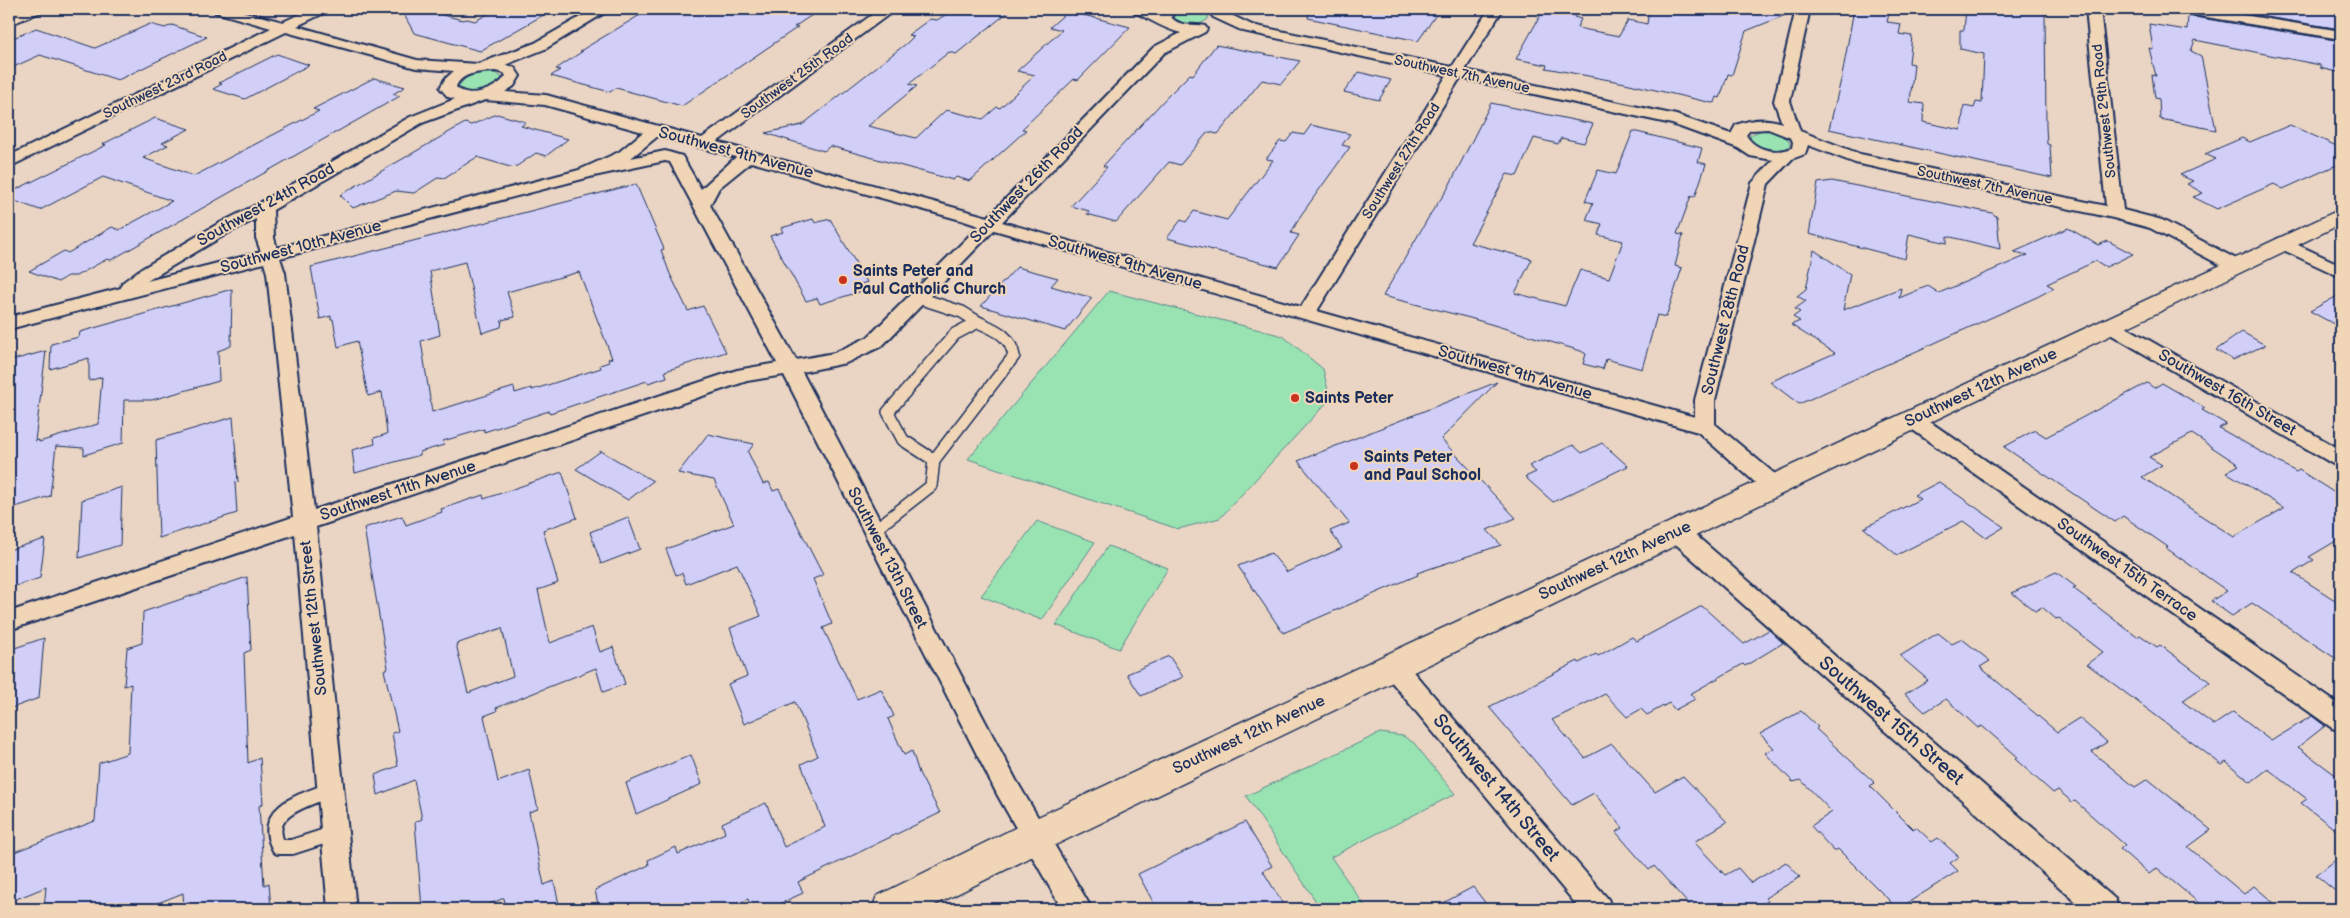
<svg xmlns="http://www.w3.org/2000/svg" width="2350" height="918" font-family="'Balsamiq Sans',sans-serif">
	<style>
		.green { fill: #99e3b3; stroke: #5a8988 }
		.building { fill: #d1cff8; stroke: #1b2f5e; fill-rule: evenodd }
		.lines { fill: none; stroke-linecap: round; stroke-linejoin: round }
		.lane-far1-casing { stroke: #1b2f5e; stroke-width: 14 }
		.lane-casing { stroke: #1b2f5e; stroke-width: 18 }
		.street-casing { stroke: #1b2f5e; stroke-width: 4 }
		.secondary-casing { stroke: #1b2f5e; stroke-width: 3 }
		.lane-far1 { stroke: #f0d6b7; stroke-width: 11 }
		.lane { stroke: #f0d6b7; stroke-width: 14 }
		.street { fill: #f0d6b7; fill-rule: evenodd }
		.secondary { fill: #f0d6b7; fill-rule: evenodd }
		.poi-dot { fill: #c8321e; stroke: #f0d6b7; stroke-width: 2 }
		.labels { text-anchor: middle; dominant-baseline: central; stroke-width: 4; stroke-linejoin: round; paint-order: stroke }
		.far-street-label { font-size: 14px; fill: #1b2f5e; stroke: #f0d6b7 }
		.street-label { font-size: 16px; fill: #1b2f5e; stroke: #f0d6b7 }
		.poi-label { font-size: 16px; font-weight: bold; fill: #1b2f5e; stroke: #f0d6b7; text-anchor: start }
		.near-street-label { font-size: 19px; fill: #1b2f5e; stroke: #f0d6b7 }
	</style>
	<rect width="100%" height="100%" fill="#ead5c4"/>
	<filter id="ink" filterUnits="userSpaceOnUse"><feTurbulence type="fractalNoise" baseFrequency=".02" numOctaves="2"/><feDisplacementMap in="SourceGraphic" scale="10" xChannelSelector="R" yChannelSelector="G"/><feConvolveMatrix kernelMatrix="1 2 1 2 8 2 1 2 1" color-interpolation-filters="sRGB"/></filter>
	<g filter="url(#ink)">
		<g class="green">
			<path d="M1186 9H1199L1208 14V19C1199 27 1185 27 1174 20V14Z"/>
			<path d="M481 72 495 73 502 77V81C492 91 469 98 458 87L467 76Z"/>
			<path d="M1762 130C1773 130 1788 132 1790 145 1781 156 1760 150 1751 141L1750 135Z"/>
			<path d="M1109 291 1283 336 1323 369 1330 399 1220 518 1178 529 968 459Z"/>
			<path d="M1037 521 1095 542 1042 620 981 596Z"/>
			<path d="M1108 546 1168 568 1119 649 1056 625Z"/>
			<path d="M1380 733 1403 736 1414 743 1455 794 1331 857 1367 909H1321L1246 796Z"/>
		</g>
		<g class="building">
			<path d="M401 9H418L463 20 467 19 475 21 497 9H554L480 51 414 33Z"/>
			<path d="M650 9H821L794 27H798L682 106 616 88 610 92 551 76 560 70 556 69 583 51H580Z"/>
			<path d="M971 9H1012L956 54 949 52 909 84 917 86 868 126 916 138 946 110 983 119 997 107 1000 108 1035 75 1017 71 1062 30 1050 27 1068 11 1130 27 1078 80 1074 79 1022 129 1026 130 970 181 956 177 953 180 830 146 824 151 765 133 802 125 907 43 914 36 908 35 930 19 937 20 953 10 965 13Z"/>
			<path d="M1309 9H1440L1418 41 1308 18Z"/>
			<path d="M1544 9H1578L1574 17 1581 19 1577 28 1619 36 1628 20 1647 24 1649 9H1794L1793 12 1746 31 1732 75 1728 74 1720 98 1717 97 1715 102 1712 103 1625 83 1546 68 1547 65 1516 59Z"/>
			<path d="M1854 9H1890L1887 22 1901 24 1899 34 1912 36 1909 63 1914 64 1910 102 1924 104 1923 122 1961 130 1964 106 1974 108 1976 102 1982 103 1984 54 1960 49V30H1964L1966 9H2045L2046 127 2047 144 2050 145 2052 178 1829 129 1842 76Z"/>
			<path d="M2216 9H2331L2338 10 2341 18V29Z"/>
			<path d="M2188 16 2341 41V73L2320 68V65L2195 40 2191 51 2201 56 2216 130 2160 119 2159 99 2155 98 2152 75 2156 76 2149 48 2153 49 2149 24 2187 30Z"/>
			<path d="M150 24 165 28 172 25 207 37 118 80 40 55 9 69V40L36 28 95 48Z"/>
			<path d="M1216 45 1300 61 1281 84 1262 80 1218 134 1208 132 1180 165 1169 162 1116 222 1087 214 1089 211 1071 206 1107 167 1103 166 1166 98 1190 74 1193 75Z"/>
			<path d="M277 54 309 65 245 99 213 89 222 84 219 83Z"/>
			<path d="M1359 72 1391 80 1379 100 1344 92Z"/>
			<path d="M374 78 405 87 393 94 400 96 111 260 107 259 76 276H68L58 282 29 271 64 251 68 253 112 227 119 230 172 201 103 177 40 210 9 199V193L106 145 103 144 155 118 189 129 162 143 168 145 143 158 194 176 319 111 313 109Z"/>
			<path d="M1491 103 1593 124 1584 143 1561 138 1558 144 1534 138 1517 176 1507 174 1470 243 1532 259 1515 293 1565 306 1580 270 1609 278 1623 241 1598 235 1602 224 1586 220 1593 203 1585 201 1598 170 1616 174 1633 131 1702 148 1698 162 1706 164 1695 197 1691 196 1677 234 1683 235 1675 266 1682 268 1666 317 1657 315 1642 369 1606 359 1603 369 1583 364 1586 354 1581 351 1470 318 1383 296 1431 213 1447 190Z"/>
			<path d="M497 114 526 122 521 126 568 139 546 156 536 153 517 166 510 167 477 157 444 178 439 177 414 193 396 191 353 208 340 195 465 123 471 125Z"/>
			<path d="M1311 125 1350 134 1342 145 1350 147 1301 215 1291 233 1299 235 1278 267 1167 238 1181 220 1186 222 1194 211 1227 220 1273 160 1266 159 1280 141 1286 142 1293 133 1304 135Z"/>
			<path d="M2290 125 2341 148V163L2283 189 2274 184 2217 209 2193 197 2203 193 2187 184 2193 181 2180 175 2216 159 2205 154 2242 138 2250 142Z"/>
			<path d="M1832 181 1992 213 1997 217 2000 249 1947 236V243L1909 234 1905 259 1809 234 1818 183Z"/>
			<path d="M636 184 664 249 661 250 670 274 688 311 703 306 726 352 665 371 667 377 648 383 647 381 550 413 549 411 484 432V429L443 441 444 445 420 452V455L355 473 352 450 375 444 374 438 387 434 382 392 368 396 357 341 338 347 333 319 331 320V316L320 319 311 267ZM465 262 482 333 501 327 502 320 515 317 507 292 579 272 612 358 608 359 609 362 600 365 601 368 532 390 531 388 515 393 514 387 432 412 421 341 440 335 430 271Z"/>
			<path d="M813 219 815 223 830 219 867 282 858 285 862 291 820 304 817 298 806 301 770 236 783 232 781 228Z"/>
			<path d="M2068 228 2098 245 2108 241 2133 254 2106 267 2096 261 2047 284 2054 288 2037 297 1799 404 1770 382 1835 353 1791 325 1800 321 1793 317 1800 312 1795 309 1806 301 1797 296 1806 289 1814 250 1850 274 1843 310 1901 288 1899 298 1928 286 1939 293 2028 255 2014 252Z"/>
			<path d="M1017 267 1058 278 1051 286 1092 298 1065 331 981 306Z"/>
			<path d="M232 289 231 346 218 351 219 381 152 400H124L123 443 84 455V448L56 446 50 496 9 509V361L46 351 35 441 39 440V442L98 424 102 377 89 381V358L50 369 51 344 79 337 80 332Z"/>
			<path d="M2341 294V328L2310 311Z"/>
			<path d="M2242 332 2265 345 2233 360 2216 350Z"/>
			<path d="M1497 382 1441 439 1516 518 1487 530 1501 545 1417 573 1418 575 1283 633 1238 566 1271 553 1287 572 1342 548 1330 531 1349 523 1298 461Z"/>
			<path d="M2147 383 2154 388 2162 383 2205 408 2202 410 2226 424 2219 428 2296 472 2299 470 2341 497V538L2309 557 2314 560 2293 573 2341 604V662L2252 603 2232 616 2211 601 2227 591 2166 548 2168 547 2123 516 2115 522 2004 447 2035 430 2046 437ZM2192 434 2239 465 2226 472 2284 508 2234 537 2142 477 2162 465 2149 457Z"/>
			<path d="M233 417 238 482 235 483 237 513 159 538 156 440Z"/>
			<path d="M708 434 754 444 748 452 763 484 769 482 773 491 779 489 823 575 813 579 832 624 823 628 857 699 881 689 894 716 888 719 904 755 912 751 919 773 940 813 798 882 803 893 768 909H751L748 899 725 909H599L595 890 649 865 648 860 676 847 678 854 725 833 722 823 766 803 784 847 825 827 801 764 818 756 795 702 744 724 728 684 747 676 730 628 761 616 737 564 686 584 682 573 676 575 666 549 734 524 714 480 678 473Z"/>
			<path d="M1602 443 1628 466 1553 502 1525 477 1536 472 1529 466 1573 445 1582 453Z"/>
			<path d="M601 451 653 481 628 500 576 469Z"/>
			<path d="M562 472 577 518 543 530 558 583 538 590 550 643 592 627 600 652 613 647 625 684 603 692 596 668 496 708 497 711 484 716 498 782 529 770 538 809 529 812 544 885 554 881 560 909H506L504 898 478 909H422L415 822 422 819 414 780 378 795 375 775 398 766 392 733 398 731 384 670 388 668 364 528 402 516 406 525 442 512 441 509 483 495 484 499ZM502 628 513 676 468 693 456 644Z"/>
			<path d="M1939 482 2004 527 1986 538 1963 521 1897 555 1864 528 1920 499 1914 495Z"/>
			<path d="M122 487 120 545 79 558 82 500Z"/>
			<path d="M628 517 640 549 601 564 590 532Z"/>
			<path d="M45 539 40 578 9 588V550Z"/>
			<path d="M2056 572 2076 587 2073 588 2137 637 2140 635 2157 647 2160 645 2210 682 2182 701 2214 725 2233 712 2271 741 2312 716 2325 726 2298 747 2341 779V834L2301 803 2307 799 2268 769 2251 782 2226 762 2222 765 2087 664 2103 652 2059 618 2056 619 2042 607 2035 611 2012 593Z"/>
			<path d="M247 577 251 650 244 653 248 763 260 758 263 804 259 806 264 885 269 883 271 909H184L183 893 143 909H44L46 887 9 902V854L95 821 99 763 128 753 131 684 124 686 127 648 142 643 143 612Z"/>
			<path d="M1702 606 1744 644 1769 630 1783 643 1745 666 1743 664 1690 694 1695 699 1675 710 1669 703 1647 715 1641 709 1627 717 1605 694 1552 720 1585 758 1612 744 1655 792 1683 776 1727 822 1694 842 1725 875 1738 868 1751 883 1786 862 1800 877 1765 898 1768 901 1754 909H1693L1654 866 1649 870 1616 832 1623 828 1594 793 1572 805 1489 707 1578 661 1579 663 1596 654 1598 656 1632 637 1637 641Z"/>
			<path d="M1938 633 1952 644 1962 639 1990 661 1980 667 2057 732 2079 718 2107 742 2092 752 2135 787 2148 779 2211 830 2188 847 2244 894 2254 886 2281 909H2206L2157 868 2149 874 2120 849 2125 845 2075 801 2072 802 2058 790 2053 793 2015 759 2018 757 1982 726 1978 728 1946 699 1925 712 1905 694 1928 680 1900 656Z"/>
			<path d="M44 638 39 698 9 709V650Z"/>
			<path d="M1169 656 1183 677 1141 696 1127 674Z"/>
			<path d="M1801 711 1818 727 1816 729 1875 783 1870 786 1913 829 1916 827 1932 842 1938 838 1959 857 1950 863 1958 871 1898 909 1838 849 1834 851 1811 826 1832 812 1801 780 1793 782 1765 753 1774 748 1760 734Z"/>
			<path d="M691 755 702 784 636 814 626 783Z"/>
			<path d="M1245 822 1272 866 1263 871 1286 909H1157L1138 874Z"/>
			<path d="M2341 856V896L2316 875Z"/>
			<path d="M1473 887 1490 909H1432Z"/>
		</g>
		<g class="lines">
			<defs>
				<g id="lane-far1">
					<path d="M919 298 962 312 978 322"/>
					<path d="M978 322C996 330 1010 335 1014 356L934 460 903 440 888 412 955 334Z"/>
					<path d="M873 531 931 486 934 460"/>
				</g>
				<path id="lane" d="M330 790C304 800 260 811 279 847H292L335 833"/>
				<g id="street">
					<path d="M25 9H43L41 12 9 25V16Z"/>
					<path d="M213 9H234L283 22 311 9H328L326 12 297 26 417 60 478 64 535 43 594 9H611L545 49 505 65 514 67 520 76 514 86 505 92 546 95 702 138 880 9H896L717 142 988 217 1154 47 1181 33C1164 29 1150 19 1134 12L1132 9H1150L1160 13 1163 9H1177L1171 17C1181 28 1192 23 1205 26L1207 29 1205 32 1164 53 1002 222 1301 307 1447 75 1243 31 1213 17 1211 14 1213 11H1223L1252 25 1452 67 1489 9H1503L1465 70 1676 115 1731 134 1736 125C1751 119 1768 118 1782 123L1774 101 1796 9H1810L1790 101 1800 131 1860 154 2106 206 2086 9H2100L2123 210 2162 220 2242 262 2245 266 2242 270H2230L2150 228 2113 218 1855 163 1808 145 1805 154 1792 159 1768 184 1715 400V424L1782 480 1785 486 1782 492 1774 494 1766 492 1698 432 994 230 882 346 846 363 802 372 1016 780 1092 909H1062L998 796 784 375 747 381 316 527 356 909H328L295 534 9 630V612L293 517 267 273 264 263 9 329V317L121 288 122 283 138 271 216 225 258 204 410 117 455 99 448 97 440 88 445 79 454 71 416 68 286 32 9 167V156L271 28 215 12ZM495 71 504 73 506 76C497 89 469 100 456 87 461 72 482 72 495 71ZM1460 78 1672 124 1738 148 1750 156 1773 160 1752 183 1695 400V417L1317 311ZM485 100 545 105 643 132 619 152 579 170 277 248 274 238 273 210 422 123ZM1768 129 1791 138 1793 142 1792 148C1776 154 1755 151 1746 135L1750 130ZM658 136 736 157 701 189 682 156 665 151 631 158ZM665 161 670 162 777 363 737 370 314 510 285 273 280 258 594 176ZM751 162 961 220 979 226 868 337 834 353 796 360 710 205 719 188ZM256 219V238L261 252 147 281 228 233Z"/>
					<path d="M2175 9H2206L2341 31V39L2182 13Z"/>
					<path d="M2283 238 2341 265V277L2277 247 2274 243 2277 239Z"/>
					<path d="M2112 321 2119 323 2341 450V466L2333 464 2105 331 2102 327 2105 323Z"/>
					<path d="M1913 413 1920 415 2341 706V731L2332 728 1906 425 1903 420 1906 415Z"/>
					<path d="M1677 524 1685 526 2115 899 2119 909H2084L1669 538 1666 532 1669 526Z"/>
					<path d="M1394 657 1403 660 1608 899 1612 909H1580L1385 674 1382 667 1385 660Z"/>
				</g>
				<path id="secondary" d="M2341 209V224L1049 848 927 909H872L877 896 1023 824Z"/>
			</defs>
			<use href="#lane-far1" class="lane-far1-casing"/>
			<use href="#lane" class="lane-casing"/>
			<use href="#street" class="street-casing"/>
			<use href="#secondary" class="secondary-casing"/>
			<use href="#lane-far1" class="lane-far1"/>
			<use href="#lane" class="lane"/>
			<use href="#street" class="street"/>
			<use href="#secondary" class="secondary"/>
		</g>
	</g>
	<g class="poi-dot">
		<circle cx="843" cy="280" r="5"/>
		<circle cx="1295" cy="398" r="5"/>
		<circle cx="1354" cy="466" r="5"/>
	</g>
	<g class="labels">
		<g class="far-street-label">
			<text transform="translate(1462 74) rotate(12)">Southwest 7th Avenue</text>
			<text transform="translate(797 76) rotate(-36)">Southwest 25th Road</text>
			<text transform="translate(165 85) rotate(-26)">Southwest 23rd Road</text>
			<text transform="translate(2104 111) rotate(-96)">Southwest 29th Road</text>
			<text transform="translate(1401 161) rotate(-58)">Southwest 27th Road</text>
			<text transform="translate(1985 185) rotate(12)">Southwest 7th Avenue</text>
		</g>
		<g class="street-label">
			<text transform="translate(736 153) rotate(15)">Southwest 9th Avenue</text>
			<text transform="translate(1027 185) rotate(-46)">Southwest 26th Road</text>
			<text transform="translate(266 205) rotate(-29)">Southwest 24th Road</text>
			<text transform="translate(301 247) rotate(-15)">Southwest 10th Avenue</text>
			<text transform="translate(1125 263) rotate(16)">Southwest 9th Avenue</text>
			<text transform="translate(1726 320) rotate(-76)">Southwest 28th Road</text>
			<text transform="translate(1515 373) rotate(16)">Southwest 9th Avenue</text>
			<text transform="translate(1981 388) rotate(-25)">Southwest 12th Avenue</text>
			<text transform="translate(2227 393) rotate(30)">Southwest 16th Street</text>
			<text transform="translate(398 491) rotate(-18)">Southwest 11th Avenue</text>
			<text transform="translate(887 558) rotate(63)">Southwest 13th Street</text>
			<text transform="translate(1615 561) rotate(-25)">Southwest 12th Avenue</text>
			<text transform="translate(2127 570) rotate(35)">Southwest 15th Terrace</text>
			<text transform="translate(314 618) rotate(-96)">Southwest 12th Street</text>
			<text transform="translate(1249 735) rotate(-25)">Southwest 12th Avenue</text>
		</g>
		<g class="poi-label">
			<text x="853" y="271">Saints Peter and<tspan x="853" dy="18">Paul Catholic Church</tspan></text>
			<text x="1305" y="398">Saints Peter</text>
			<text x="1364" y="457">Saints Peter<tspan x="1364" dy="18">and Paul School</tspan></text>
		</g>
		<g class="near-street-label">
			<text transform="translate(1891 721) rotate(41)">Southwest 15th Street</text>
			<text transform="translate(1496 788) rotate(50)">Southwest 14th Street</text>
		</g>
	</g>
	<rect width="2350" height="918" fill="none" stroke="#f0d6b7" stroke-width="30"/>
	<rect x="15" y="15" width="2320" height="888" fill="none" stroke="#1b2f5e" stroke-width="2" filter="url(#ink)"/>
</svg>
